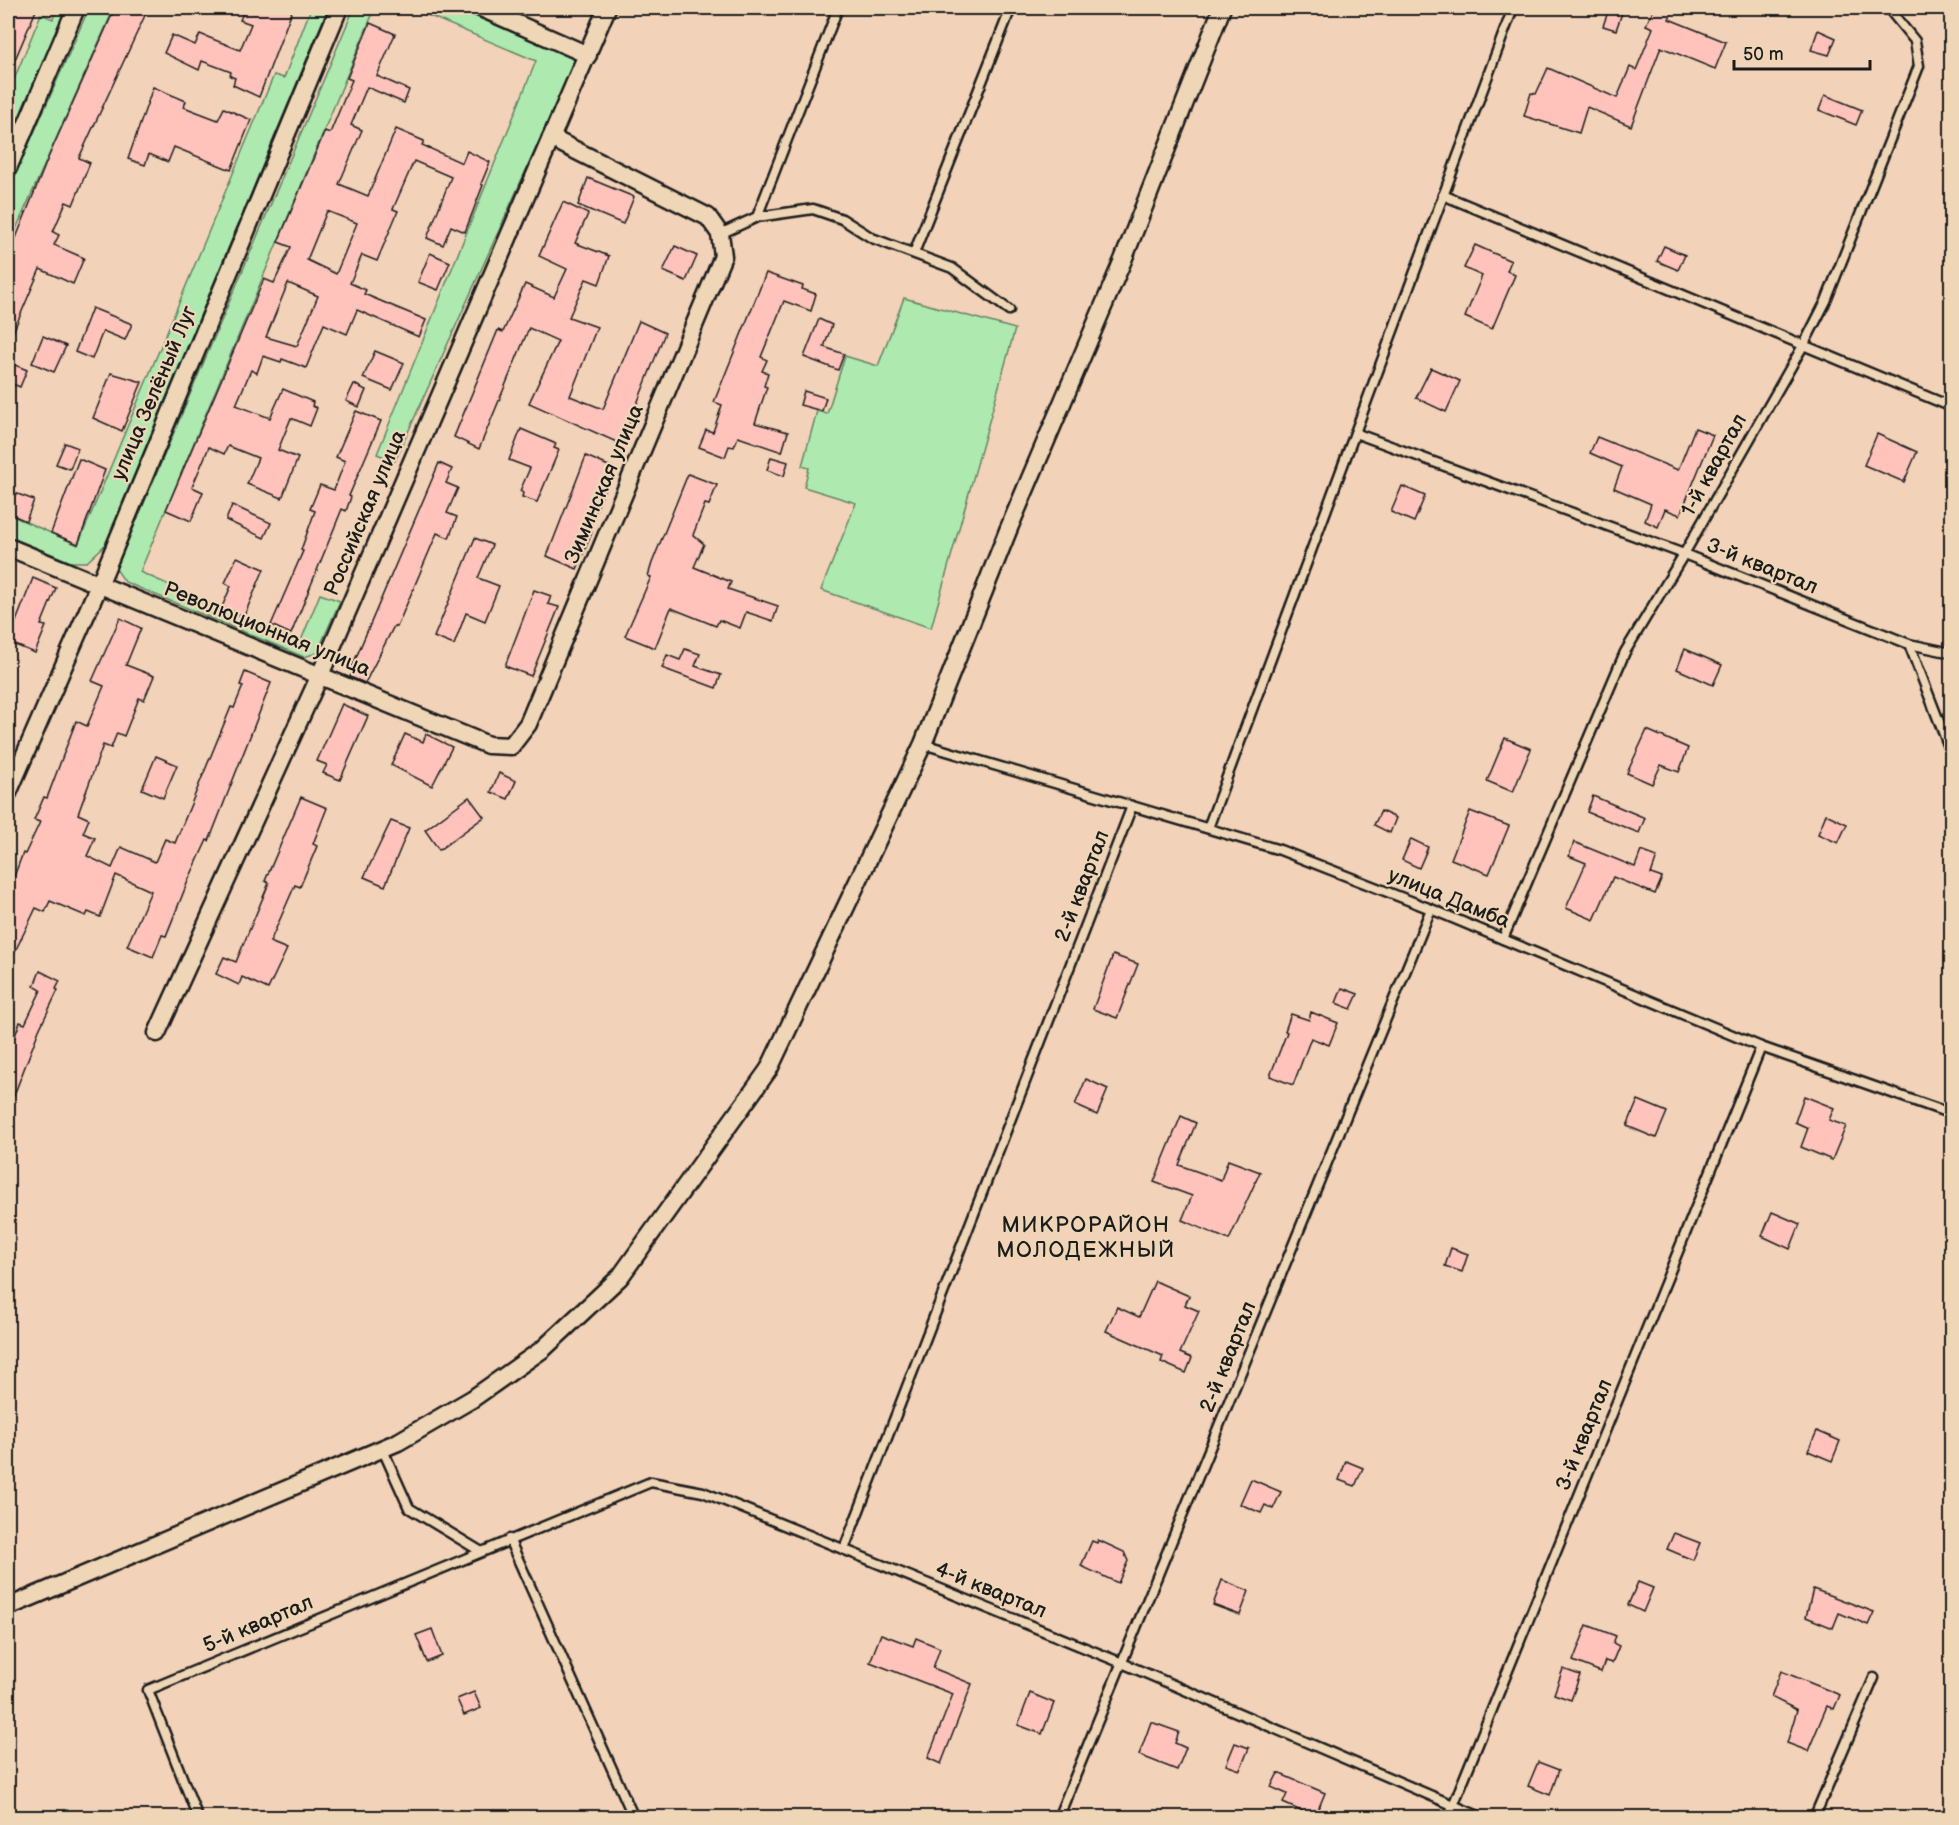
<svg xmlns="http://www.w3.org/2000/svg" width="1959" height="1825" font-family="'Balsamiq Sans',sans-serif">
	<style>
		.green { fill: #aeeab0; stroke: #658366; stroke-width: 1.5 }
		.building { fill: #ffc3bc; stroke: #1c1c1c; stroke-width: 1.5; fill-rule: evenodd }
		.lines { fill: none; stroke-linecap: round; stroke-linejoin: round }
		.lane-casing { stroke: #1c1c1c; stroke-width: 13 }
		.street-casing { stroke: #1c1c1c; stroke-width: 21 }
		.lane { stroke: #efd6b7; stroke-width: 8 }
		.street { stroke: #efd6b7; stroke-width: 16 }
		.labels { text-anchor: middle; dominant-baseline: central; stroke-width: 4.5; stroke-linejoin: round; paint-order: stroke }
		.street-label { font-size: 21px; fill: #1c1c1c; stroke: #efd6b7 }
		.neighbourhood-label { font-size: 22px; letter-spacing: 1.5px; fill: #1c1c1c; stroke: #efd6b7 }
	</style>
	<rect width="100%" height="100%" fill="#f2d2b8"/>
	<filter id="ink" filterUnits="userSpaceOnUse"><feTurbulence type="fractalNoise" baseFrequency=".0167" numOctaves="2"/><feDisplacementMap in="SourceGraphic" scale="12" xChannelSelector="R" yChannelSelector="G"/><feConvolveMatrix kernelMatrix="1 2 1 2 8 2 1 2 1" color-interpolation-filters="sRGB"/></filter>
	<g filter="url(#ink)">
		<g class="green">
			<path d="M57 8H69L8 146V94L41 14 53 19Z"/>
			<path d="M89 8H114L8 247V192Z"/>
			<path d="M311 8H328L105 545 87 562H71L8 536V514L78 545 274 75 284 78Z"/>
			<path d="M354 8H375L140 572 300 643 320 594 340 601 317 653 304 657 125 582 116 569Z"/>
			<path d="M411 8H455L576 59 395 461 377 454 536 61Z"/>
			<path d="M904 298 1015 329 931 628 821 590 856 503 804 487 809 468 802 466 817 411 827 414 845 356 878 366Z"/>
		</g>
		<g class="building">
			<path d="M8 8H37L8 76Z"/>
			<path d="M115 8H140L147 11 79 158 90 163 73 205 66 202 53 232 59 235 54 245 84 258 73 284 40 269 8 344V258L48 158Z"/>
			<path d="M245 8H293L259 97 233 85 235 78 230 76 231 72 202 61 199 70 164 53 172 35 195 45 200 34 240 50 251 24 240 20Z"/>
			<path d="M1654 8H1674L1669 19 1726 42 1715 69 1661 47 1631 126 1587 107 1579 133 1524 116 1531 93 1536 94 1548 68 1617 98 1630 67 1636 70 1653 28 1646 25Z"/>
			<path d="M1609 9 1622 13 1616 30 1603 26Z"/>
			<path d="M370 23 395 34 377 76 409 90 404 103 367 87 351 125 362 130 339 184 368 196 396 129 424 141 422 145 462 163 467 151 490 162 481 184 483 185 465 232 451 226 443 245 427 238 451 177 414 161 393 209 398 211 377 261 362 255 350 283 366 290 364 294 426 320 419 337 357 310 347 334 324 324 306 368 282 359 281 362 263 356 257 373 251 370 236 405 270 418 283 389 313 402 312 406 317 408 310 426 291 418 278 450 298 458 282 498 247 484 258 458 228 446 224 454 209 447 192 487 203 492 191 521 166 510 264 279 274 283 291 247 278 242 325 131 330 133 352 80 347 78ZM327 211 357 223 336 274 307 260ZM288 283 318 296 297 346 266 337Z"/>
			<path d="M1818 30 1836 38 1829 55 1811 50Z"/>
			<path d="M153 87 186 101 184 107 218 120 224 108 251 120 231 170 174 147 168 162 149 154 145 165 128 159Z"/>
			<path d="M1825 95 1862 110 1856 125 1819 110Z"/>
			<path d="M588 178 634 197 623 224 578 205Z"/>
			<path d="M563 202 588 214 575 243 609 256 599 284 586 279 569 317 597 327 570 396 603 409 639 321 665 333 621 444 529 403 558 341 529 328 479 449 454 437 498 330 503 332 525 284 554 297 567 269 539 256Z"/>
			<path d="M1475 245 1511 261 1507 271 1515 275 1492 329 1465 317 1482 276 1464 268Z"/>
			<path d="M675 246 697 256 686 281 663 271Z"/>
			<path d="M1664 246 1685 255 1678 270 1657 261Z"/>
			<path d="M430 253 450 262 438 290 418 282Z"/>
			<path d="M766 273 803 286 802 289 816 294 811 311 784 301 761 357 767 360 762 371 768 373 764 386 767 387 755 423 788 432 782 452 738 437 734 447 729 446 725 457 699 447 706 430 713 432 722 405 714 402Z"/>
			<path d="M92 308 132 324 125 340 103 331 92 359 75 352Z"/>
			<path d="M819 319 832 325 824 347 844 354 838 370 804 357Z"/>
			<path d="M43 336 66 346 54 372 32 363Z"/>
			<path d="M375 351 404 363 392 390 363 378Z"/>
			<path d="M8 362 27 370 20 387 8 382Z"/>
			<path d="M1431 368 1460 381 1446 412 1416 398Z"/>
			<path d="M111 373 142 382 122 431 93 418Z"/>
			<path d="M354 384 366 390 359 407 346 401Z"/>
			<path d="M804 391 826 398 822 411 800 405Z"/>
			<path d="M356 411 381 421 349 496 351 497 346 511 342 509 291 634 271 625 303 551 301 550 315 511 310 509 320 485 334 490 345 461 336 457Z"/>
			<path d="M1695 428 1713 435 1680 515 1665 509 1658 527 1645 521 1651 504 1614 488 1622 467 1590 453 1597 437 1678 470Z"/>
			<path d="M521 429 556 444 554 448 559 450 537 502 522 497 523 493 520 491 530 468 509 460Z"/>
			<path d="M1877 434 1917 452 1904 482 1864 465Z"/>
			<path d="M65 443 78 448 70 469 56 464Z"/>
			<path d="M586 456 613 468 588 530 592 532 577 569 547 556Z"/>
			<path d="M771 457 788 462 784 476 767 470Z"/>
			<path d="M79 459 105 470 78 544 51 533Z"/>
			<path d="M439 463 452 469 446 483 458 488 447 513 457 517 449 538 437 533 397 627 394 626 365 683 350 677 354 668 352 667Z"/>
			<path d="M688 474 717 485 709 505 705 504 693 535 704 544 694 567 731 582 728 589 778 606 773 621 746 612 740 628 719 620 716 626 671 608 655 648 625 636 651 577 648 576 652 563Z"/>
			<path d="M1402 486 1425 496 1414 522 1391 512Z"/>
			<path d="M15 493 34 500 26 521 8 513Z"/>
			<path d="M232 505 271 523 264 538 226 520Z"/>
			<path d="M475 538 492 545 478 578 499 586 485 621 466 613 454 645 434 637Z"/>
			<path d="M237 557 264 569 244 616 222 607 231 586 225 583Z"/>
			<path d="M33 578 56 588 41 625 46 626 35 653 8 642Z"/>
			<path d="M534 590 551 596 548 604 559 607 531 676 505 666Z"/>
			<path d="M120 618 141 628 126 665 154 676 144 700 139 698 124 736 117 733 111 748 103 745 78 814 89 819 83 833 95 838 87 856 112 868 121 847 155 862 165 839 175 843 231 707 234 708 243 686 240 685 245 672 271 683 209 841 207 840 188 881 166 936 162 935 153 957 127 946 151 891 116 875 100 917 88 912 86 916 50 901 45 912 36 908 8 966V892L23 853 25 854 40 822 34 820 44 797 47 798 76 721 87 726 104 686 92 681Z"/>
			<path d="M685 649 700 654 695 666 721 675 716 688 662 668 667 655 680 660Z"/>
			<path d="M1685 649 1722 665 1713 685 1677 669Z"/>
			<path d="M342 704 368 716 340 780 323 773 327 765 317 761Z"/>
			<path d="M1647 730 1688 748 1679 772 1661 765 1652 784 1627 773Z"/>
			<path d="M405 734 423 742 426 734 452 747 432 786 391 765Z"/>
			<path d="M1505 738 1531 749 1513 792 1487 781Z"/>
			<path d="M156 756 177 765 163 798 142 789Z"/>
			<path d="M499 773 516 781 508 799 491 792Z"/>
			<path d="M1593 796 1645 818 1639 833 1587 812Z"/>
			<path d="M301 797 327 808 313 844 317 846 300 887 295 885 270 942 287 949 268 989 242 977 239 985 216 974 224 957 236 962 269 883 265 881Z"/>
			<path d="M469 797 484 817 439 850 425 830Z"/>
			<path d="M1381 811 1396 818 1390 833 1374 825Z"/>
			<path d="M1470 811 1509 826 1489 874 1451 859Z"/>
			<path d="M1826 814 1847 824 1838 843 1818 834Z"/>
			<path d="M391 821 409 828 385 886 364 877Z"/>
			<path d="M1411 839 1428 847 1419 868 1402 860Z"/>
			<path d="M1574 842 1635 867 1641 851 1657 857 1651 874 1662 878 1655 894 1613 877 1594 920 1566 908 1586 863 1569 856Z"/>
			<path d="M1113 955 1138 964 1117 1018 1093 1009Z"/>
			<path d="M40 971 60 981 56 989 58 990 39 1030 8 1111V1032L15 1036 20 1022 25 1024 41 990 34 986Z"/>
			<path d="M1342 988 1358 994 1351 1009 1336 1003Z"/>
			<path d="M1311 1012 1338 1023 1329 1045 1311 1038 1293 1085 1270 1076 1287 1032 1285 1031 1291 1014 1309 1020Z"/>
			<path d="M1086 1079 1108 1089 1097 1115 1075 1105Z"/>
			<path d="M1804 1096 1834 1108 1829 1120 1846 1126 1832 1160 1801 1147 1808 1128 1795 1122Z"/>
			<path d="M1638 1100 1667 1112 1656 1138 1627 1126Z"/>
			<path d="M1181 1116 1196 1123 1179 1165 1221 1180 1228 1160 1260 1172 1229 1240 1182 1220 1192 1196 1154 1182Z"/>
			<path d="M1772 1212 1800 1224 1790 1249 1762 1236Z"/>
			<path d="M1451 1248 1468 1254 1462 1272 1445 1266Z"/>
			<path d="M1155 1281 1189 1296 1185 1305 1199 1311 1180 1353 1192 1358 1186 1373 1161 1362 1163 1356 1106 1331 1117 1307 1139 1317Z"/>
			<path d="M1817 1431 1840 1441 1832 1461 1808 1451Z"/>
			<path d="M1346 1461 1363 1468 1355 1486 1339 1480Z"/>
			<path d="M1251 1479 1281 1492 1273 1509 1265 1505 1261 1513 1240 1504Z"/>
			<path d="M1674 1533 1700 1543 1693 1560 1667 1549Z"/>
			<path d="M1098 1540 1124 1552 1128 1561 1118 1583 1081 1566 1092 1541 1097 1543Z"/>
			<path d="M1222 1580 1249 1591 1240 1615 1213 1605Z"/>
			<path d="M1638 1582 1653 1588 1643 1612 1628 1605Z"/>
			<path d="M1813 1589 1874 1612 1868 1625 1839 1613 1833 1628 1806 1617Z"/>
			<path d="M1587 1625 1616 1636 1613 1643 1619 1646 1612 1663 1605 1661 1601 1672 1573 1661Z"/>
			<path d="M432 1629 442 1656 427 1662 416 1635Z"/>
			<path d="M881 1634 913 1646 916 1638 940 1648 933 1668 972 1684 941 1764 928 1758 953 1694 870 1662Z"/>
			<path d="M1563 1669 1580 1675 1571 1700 1554 1694Z"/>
			<path d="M1781 1671 1840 1695 1834 1709 1827 1706 1808 1751 1787 1743 1797 1710 1771 1697Z"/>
			<path d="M474 1692 481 1708 464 1715 457 1699Z"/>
			<path d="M1030 1693 1054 1703 1042 1734 1018 1725Z"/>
			<path d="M1151 1722 1179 1732 1175 1743 1186 1748 1177 1770 1139 1755Z"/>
			<path d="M1235 1743 1249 1748 1240 1770 1226 1765Z"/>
			<path d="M1538 1762 1559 1770 1550 1795 1528 1786Z"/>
			<path d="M1278 1773 1325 1793 1315 1817 1283 1803 1287 1794 1271 1787Z"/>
		</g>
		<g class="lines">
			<defs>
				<g id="lane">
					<path d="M1443 195 1952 407"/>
					<path d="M757 217 813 209 842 219 872 238 952 268 1009 310"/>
					<path d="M720 234 757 217 838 8"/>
					<path d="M914 253 1011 8"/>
					<path d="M1355 433 1684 554 1909 644 1952 755"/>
					<path d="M1909 644 1952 653"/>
					<path d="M923 744 1280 850 1431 909 1761 1047 1952 1114"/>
					<path d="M1208 828 1513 8"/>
					<path d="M1503 939 1625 652 1684 554 1804 344 1826 301 1919 66 1915 41 1888 8"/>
					<path d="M382 1448 409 1508 480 1551"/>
					<path d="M509 1539 634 1818"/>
					<path d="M844 1549 1132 806"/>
					<path d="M198 1818 148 1690 651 1482 703 1492 1122 1663 1483 1818"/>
					<path d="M1058 1818 1431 909"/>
					<path d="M1448 1818 1761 1047"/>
					<path d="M1814 1818 1874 1678"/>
				</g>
				<g id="street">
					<path d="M481 8 588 55"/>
					<path d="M8 168 76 8"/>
					<path d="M8 547 488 745 511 746 528 724 723 256 720 234 708 217 551 138"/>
					<path d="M8 793 99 585 339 8"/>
					<path d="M157 1033 320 675 607 8"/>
					<path d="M8 1607 398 1442 472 1399 543 1349 620 1277 769 1069 923 744 1009 528 1123 260 1222 8"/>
				</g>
			</defs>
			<use href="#lane" class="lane-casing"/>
			<use href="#street" class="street-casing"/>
			<use href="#lane" class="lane"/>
			<use href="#street" class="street"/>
		</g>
	</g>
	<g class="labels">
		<g class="street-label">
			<text transform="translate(154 393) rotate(-67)">улица Зелёный Луг</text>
			<text transform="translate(1714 465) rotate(-61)">1-й квартал</text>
			<text transform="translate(604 484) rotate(-67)">Зиминская улица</text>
			<text transform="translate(365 513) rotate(-67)">Российская улица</text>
			<text transform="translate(1762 566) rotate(22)">3-й квартал</text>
			<text transform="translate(267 629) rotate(22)">Революционная улица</text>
			<text transform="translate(1082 886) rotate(-69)">2-й квартал</text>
			<text transform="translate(1449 898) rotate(22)">улица Дамба</text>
			<text transform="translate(1228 1357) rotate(-68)">2-й квартал</text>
			<text transform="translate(1584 1435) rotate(-68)">3-й квартал</text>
			<text transform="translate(991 1590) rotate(22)">4-й квартал</text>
			<text transform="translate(258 1624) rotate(-23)">5-й квартал</text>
		</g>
		<g class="neighbourhood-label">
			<text x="1086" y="1225">МИКРОРАЙОН<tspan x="1086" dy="25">МОЛОДЕЖНЫЙ</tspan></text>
		</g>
	</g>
	<rect width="1959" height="1825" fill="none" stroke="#efd6b7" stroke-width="30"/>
	<rect x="15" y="15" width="1929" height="1795" fill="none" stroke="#1c1c1c" stroke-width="2" filter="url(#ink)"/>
	<path d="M1734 60v9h136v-9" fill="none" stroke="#1c1c1c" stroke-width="3"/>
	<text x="1743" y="60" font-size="18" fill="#1c1c1c" stroke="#efd6b7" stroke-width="4.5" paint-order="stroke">50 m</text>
</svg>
